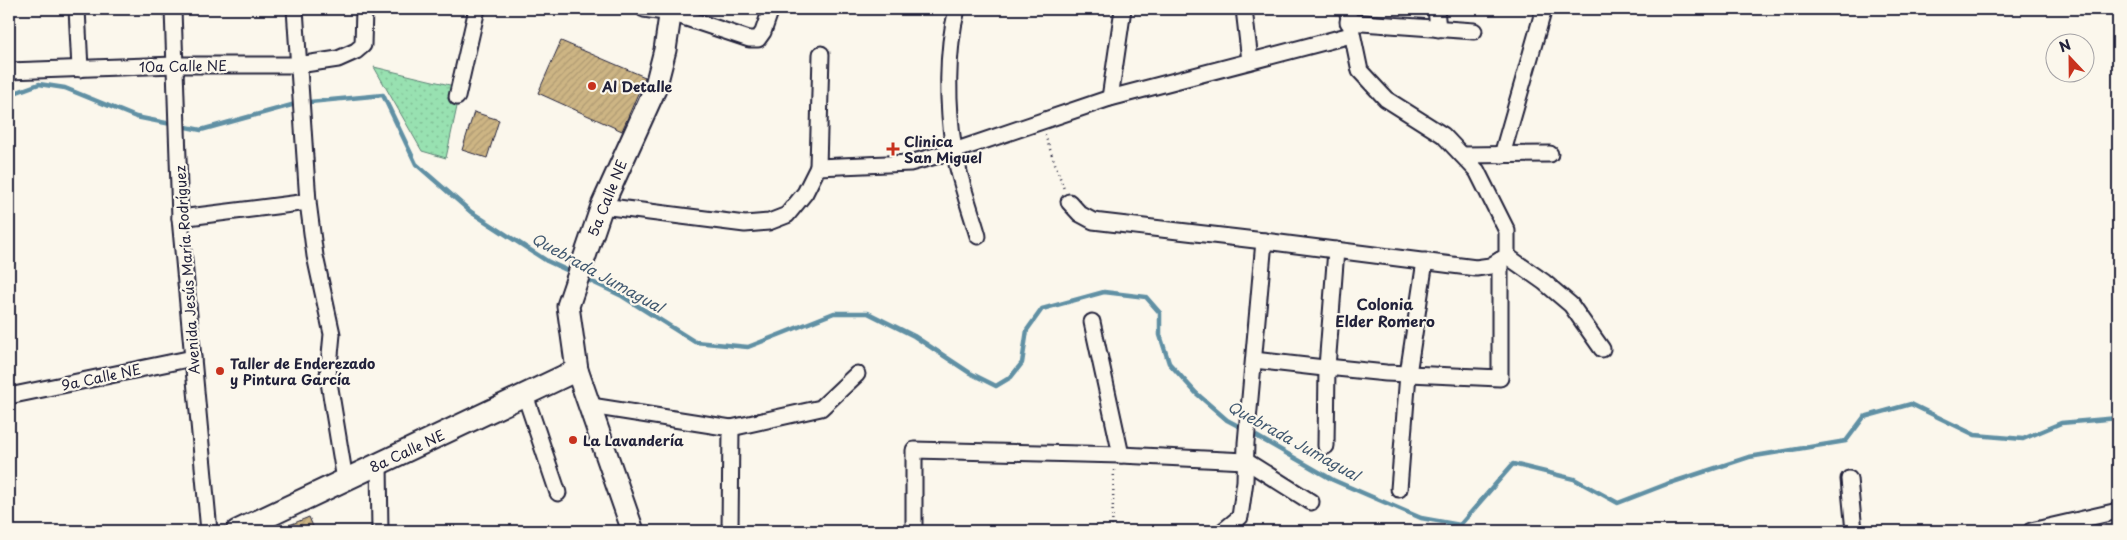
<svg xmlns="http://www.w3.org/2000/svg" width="2127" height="540" font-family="'Playpen Sans',sans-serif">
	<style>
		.park { fill: url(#park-dots); stroke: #5d8276 }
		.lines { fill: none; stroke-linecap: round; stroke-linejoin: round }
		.stream { stroke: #6190a4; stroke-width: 4.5 }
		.building { fill: url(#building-hatch); stroke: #22223b }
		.street-casing { stroke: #22223b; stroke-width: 19 }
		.secondary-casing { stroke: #22223b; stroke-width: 25 }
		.path { stroke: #22223b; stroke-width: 2.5; stroke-dasharray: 1 4; stroke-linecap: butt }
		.street { stroke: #fbf7ec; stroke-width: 15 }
		.secondary { stroke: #fbf7ec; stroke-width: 21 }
		.poi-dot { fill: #c8321e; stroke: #fbf7ec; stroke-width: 2 }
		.labels { text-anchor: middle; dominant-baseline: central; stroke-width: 4.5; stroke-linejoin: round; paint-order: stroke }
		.street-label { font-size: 14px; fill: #22223b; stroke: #fbf7ec }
		.poi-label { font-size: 14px; font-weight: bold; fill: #22223b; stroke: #fbf7ec; text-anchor: start }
		.water-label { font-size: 15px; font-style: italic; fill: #425970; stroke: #fbf7ec }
		.neighbourhood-label { font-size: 15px; font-weight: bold; fill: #22223b; stroke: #fbf7ec }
	</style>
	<defs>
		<pattern id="park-dots" width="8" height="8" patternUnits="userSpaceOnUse" patternTransform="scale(1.25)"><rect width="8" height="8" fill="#98e1b1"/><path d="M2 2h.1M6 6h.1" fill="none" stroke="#83c199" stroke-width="1.8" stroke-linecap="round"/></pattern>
		<pattern id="building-hatch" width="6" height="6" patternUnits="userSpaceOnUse" patternTransform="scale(1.25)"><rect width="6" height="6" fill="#cdb584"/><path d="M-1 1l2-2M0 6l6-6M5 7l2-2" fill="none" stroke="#b09b73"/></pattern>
	</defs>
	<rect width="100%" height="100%" fill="#fbf7ec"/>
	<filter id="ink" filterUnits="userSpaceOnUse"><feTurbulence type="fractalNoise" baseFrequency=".02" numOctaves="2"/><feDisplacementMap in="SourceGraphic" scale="10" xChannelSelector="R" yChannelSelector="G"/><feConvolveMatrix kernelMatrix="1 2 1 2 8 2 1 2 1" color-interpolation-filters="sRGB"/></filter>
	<g filter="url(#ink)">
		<path class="park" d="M374 67 454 86 449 100 458 102 446 158 422 151Z"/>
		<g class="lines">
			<g class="stream">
				<path d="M9 95 39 84 65 88 136 117 201 130 299 103 383 95 416 164 471 212 547 261 573 273"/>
				<path d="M584 278 622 296 695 342 748 347 834 313H868L914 336 970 373 996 386 1011 377 1022 363 1027 330 1042 309 1104 292 1146 297 1160 313V335L1169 363 1196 393 1227 420 1244 429"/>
				<path d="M1251 433 1333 480 1421 518 1460 525 1513 464 1574 479 1618 503 1667 484 1749 457 1846 441 1864 417 1911 404 1975 435 2023 439 2061 423 2118 418"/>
			</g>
		</g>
		<g class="building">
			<path d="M561 41 645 77 622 131 538 93Z"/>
			<path d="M474 112 499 120 487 158 462 150Z"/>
			<path d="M309 517 315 531H275Z"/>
		</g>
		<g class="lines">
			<defs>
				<g id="street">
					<path d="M77 9 80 69"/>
					<path d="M173 9 180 218 209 531"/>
					<path d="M295 9 308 202 315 256 332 334 328 376 345 480"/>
					<path d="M644 9 671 13 749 39H758L763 32 771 9"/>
					<path d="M957 9C946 52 947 106 954 150 959 179 970 208 978 236"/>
					<path d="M1244 9 1250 61"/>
					<path d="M1436 9 1438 29"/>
					<path d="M1348 22 1474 31"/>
					<path d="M9 71 175 65H298L338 59 356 51 363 45 364 9"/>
					<path d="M457 97 477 9"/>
					<path d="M1110 98 1123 9"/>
					<path d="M1462 155 1550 154"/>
					<path d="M1502 155 1543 12"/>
					<path d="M818 167 821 54"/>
					<path d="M1069 202 1080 214 1093 221 1264 241"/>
					<path d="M602 206 745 224 769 222 787 215 805 193 818 167 910 163 954 151 1110 98 1351 35"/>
					<path d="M180 218 308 202"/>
					<path d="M1507 256 1544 282 1571 305 1602 349"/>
					<path d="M1092 322 1121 455"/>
					<path d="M1254 360 1324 368 1327 367 1336 250"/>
					<path d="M525 395 558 493"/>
					<path d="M9 396 193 358"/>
					<path d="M591 406 731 428 821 408 857 374"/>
					<path d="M1326 446 1327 367 1386 373 1500 378V260"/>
					<path d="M379 464 380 531"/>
					<path d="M1849 479 1854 531"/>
					<path d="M1399 489 1408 374 1425 261"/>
					<path d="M730 531 731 428"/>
					<path d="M914 531V450L1121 455 1246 461 1311 502"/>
					<path d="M1223 531 1240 517 1245 481 1246 443 1264 241 1476 268 1490 266 1507 256V231L1477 171 1443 135 1386 99 1360 71 1347 9"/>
					<path d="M2031 531 2118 511"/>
				</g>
				<g id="secondary">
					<path d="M237 531 577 370"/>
					<path d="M633 531 577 370 568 306 602 206 655 89 665 50 671 9"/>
				</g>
			</defs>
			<use href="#street" class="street-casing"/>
			<use href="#secondary" class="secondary-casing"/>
			<g class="path">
				<path d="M1045 135 1064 189"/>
				<path d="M1112 531 1114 470"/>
			</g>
			<use href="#street" class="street"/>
			<use href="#secondary" class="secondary"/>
		</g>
	</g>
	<g class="poi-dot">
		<circle cx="592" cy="86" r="5"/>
		<path d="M890.5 141.5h5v5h5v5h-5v5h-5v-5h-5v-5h5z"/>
		<circle cx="220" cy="371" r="5"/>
		<circle cx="573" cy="440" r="5"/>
	</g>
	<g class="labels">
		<g class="street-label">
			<text transform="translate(183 66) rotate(-1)">10a Calle NE</text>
			<text transform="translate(607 198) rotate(-68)">5a Calle NE</text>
			<text transform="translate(187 270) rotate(-94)">Avenida Jesús María Rodríguez</text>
			<text transform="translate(101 377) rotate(-12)">9a Calle NE</text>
			<text transform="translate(407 451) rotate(-25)">8a Calle NE</text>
		</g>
		<g class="poi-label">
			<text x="602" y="86">Al Detalle</text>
			<text x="904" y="141">Clinica<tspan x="904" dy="16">San Miguel</tspan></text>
			<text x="230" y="363">Taller de Enderezado<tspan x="230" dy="16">y Pintura García</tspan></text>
			<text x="583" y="440">La Lavandería</text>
		</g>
		<g class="water-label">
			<text transform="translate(598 272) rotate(29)">Quebrada Jumagual</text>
			<text transform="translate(1294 440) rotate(29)">Quebrada Jumagual</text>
		</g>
		<g class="neighbourhood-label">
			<text x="1385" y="303">Colonia<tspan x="1385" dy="17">Elder Romero</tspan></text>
		</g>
	</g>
	<rect width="2127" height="540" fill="none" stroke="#fbf7ec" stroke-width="30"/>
	<rect x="15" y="15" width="2097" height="510" fill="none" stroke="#22223b" stroke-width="2" filter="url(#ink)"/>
	<g transform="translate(2070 58) rotate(338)"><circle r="24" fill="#fbf7ec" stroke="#a4a2a5"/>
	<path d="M0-4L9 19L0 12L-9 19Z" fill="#c8321e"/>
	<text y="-8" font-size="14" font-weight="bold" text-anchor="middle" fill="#22223b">N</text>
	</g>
</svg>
